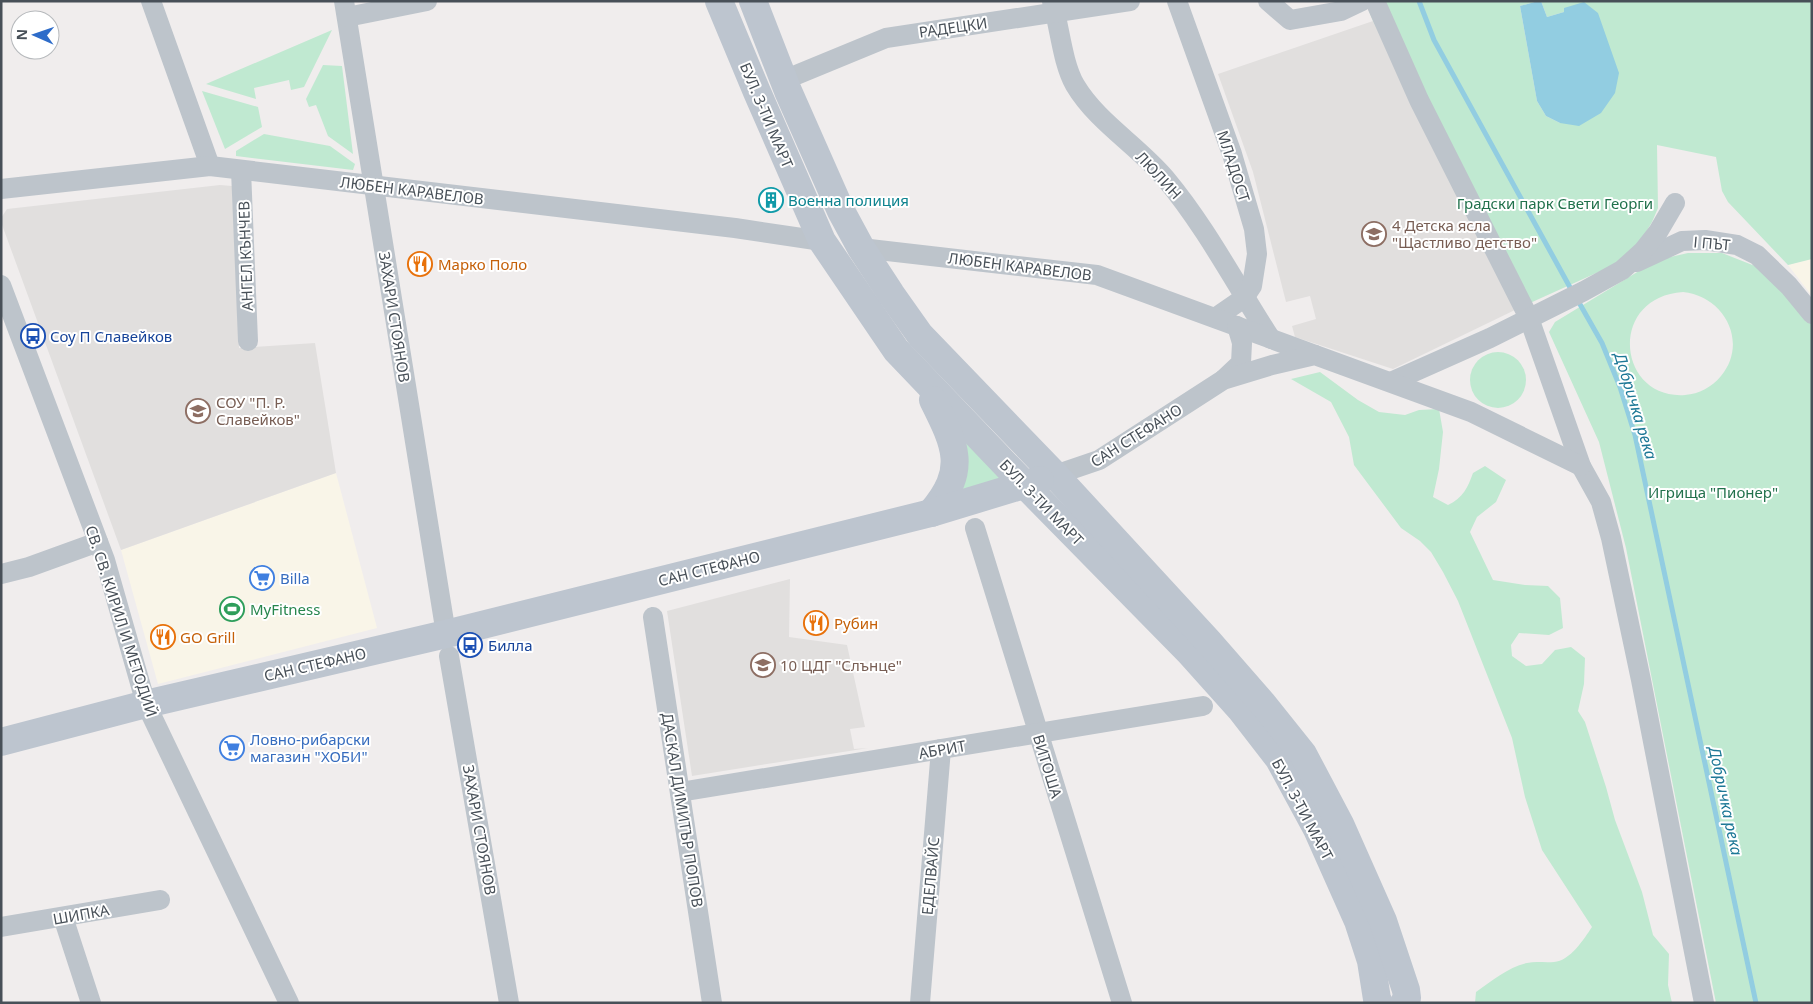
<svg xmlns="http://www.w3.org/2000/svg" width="1813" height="1004" font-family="'Noto Sans',sans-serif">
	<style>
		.commercial { fill: #f9f5e8 }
		.education { fill: #e1dfde }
		.green { fill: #c0e9d1; fill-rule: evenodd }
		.water { fill: #92cde1 }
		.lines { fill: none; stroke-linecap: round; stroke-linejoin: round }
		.stream { stroke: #92cde1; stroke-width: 5 }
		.street { stroke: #bdc4cb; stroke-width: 20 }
		.secondary { stroke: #bdc5cf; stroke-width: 28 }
		.labels { text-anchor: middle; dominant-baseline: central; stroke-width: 4; stroke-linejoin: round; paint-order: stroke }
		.street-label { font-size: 15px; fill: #485058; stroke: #fff }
		.culture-label { font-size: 15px; fill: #0d838f; stroke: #fff; text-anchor: start }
		.park-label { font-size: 15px; fill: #21714c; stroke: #fff }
		.education-label { font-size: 15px; fill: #785e54; stroke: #fff; text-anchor: start }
		.food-label { font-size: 15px; fill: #c56008; stroke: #fff; text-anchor: start }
		.transit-label { font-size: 15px; fill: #164399; stroke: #fff; text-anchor: start }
		.shop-label { font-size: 15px; fill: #366cbe; stroke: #fff; text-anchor: start }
		.leisure-label { font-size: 15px; fill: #27864d; stroke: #fff; text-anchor: start }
		.water-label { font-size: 16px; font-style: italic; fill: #1d7896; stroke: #fff }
	</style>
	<rect width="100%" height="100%" fill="#f0eded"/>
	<g class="commercial">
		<path d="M1812 258V296L1788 265Z"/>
		<path d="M336 473 377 628 158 684 121 550Z"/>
	</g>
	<g class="education">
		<path d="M1373 21 1517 309 1393 369 1295 337 1292 326 1316 319 1310 296 1286 302 1253 172 1218 74Z"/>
		<path d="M220 185 232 186 239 348 315 343 336 473 121 550 1 222V218L7 209Z"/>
		<path d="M790 579 789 637 847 645 865 727 850 729 854 749 868 748 692 776 667 611Z"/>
	</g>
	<g class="green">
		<path d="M1365 1H1538L1520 6 1537 101 1546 116 1560 123 1564 12 1547 17 1541 1H1812V259L1788 265 1728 202 1722 191 1716 157 1657 145 1658 208 1652 222 1640 242 1614 265 1517 309 1373 21Z"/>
		<path d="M332 30 304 87 291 90 289 80 254 88 256 99 206 84Z"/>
		<path d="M323 65 342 66 353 154 328 136 316 105 309 107 306 99Z"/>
		<path d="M202 91 258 107 262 127 225 149Z"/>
		<path d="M264 134 330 146 355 164 353 170 236 156V151Z"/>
		<path d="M1688 253H1722L1755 266 1812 321V1003H1716L1626 548 1599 442 1549 332 1555 322 1657 260ZM1683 292C1724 296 1749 342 1721 376 1712 387 1699 394 1685 395 1617 400 1607 297 1683 292Z"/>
		<circle cx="1498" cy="380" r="28"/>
		<path d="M1320 372 1358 400 1379 412 1405 415 1419 410 1439 409 1443 432 1439 469 1433 497 1448 505C1463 498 1468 487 1473 473L1485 466 1506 480 1496 502 1477 517 1470 532 1493 580 1525 585 1548 586 1560 598 1563 628 1549 635 1519 633 1511 645 1512 656 1526 666 1542 664 1555 650 1571 647 1585 658 1584 684 1578 711 1585 722 1606 787 1615 820 1642 892 1653 935 1669 954 1668 985 1672 1003H1475L1476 992C1492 981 1508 967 1527 963 1536 961 1545 963 1554 962 1570 961 1584 939 1592 927L1542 850 1525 797 1512 738 1458 601 1443 572 1431 552 1420 541 1401 528 1354 465 1349 437 1331 402 1291 379Z"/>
		<path d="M965 442 1005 478 957 491Z"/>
	</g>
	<path class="water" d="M1538 1H1541L1547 17 1564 12V8L1584 2 1598 13 1619 73 1615 93 1601 113 1579 126 1560 123 1546 116 1537 101 1520 6Z"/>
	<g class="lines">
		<g class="stream">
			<path d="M1419 1 1434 40 1572 291"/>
			<path d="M1577 299 1602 343 1620 387 1635 435 1756 1003"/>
		</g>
		<g class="street">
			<path d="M151 1 210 166"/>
			<path d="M344 1 446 634"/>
			<path d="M1052 1C1060 27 1062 62 1075 85 1097 122 1137 145 1165 178 1206 227 1236 285 1271 339"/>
			<path d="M1177 1 1232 154 1254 229 1257 254 1252 286 1244 298 1215 318"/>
			<path d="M1268 1 1290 20 1341 11 1362 1"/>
			<path d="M1375 1 1419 100 1529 318 1581 466 1601 502 1611 538 1641 680 1704 1003"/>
			<path d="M347 17 427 1"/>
			<path d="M784 80 886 38 1130 1"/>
			<path d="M241 170 248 341"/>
			<path d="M1 189 210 166 735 228 822 241"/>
			<path d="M861 248 1097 275 1315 355"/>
			<path d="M1637 262 1682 241 1705 240 1737 245 1757 255 1789 286 1812 314"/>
			<path d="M1 285 105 560 146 704 289 1003"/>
			<path d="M1224 379 1241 363 1242 343 1237 326"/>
			<path d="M1391 382 1490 338 1584 291 1622 270 1643 251 1658 232 1675 203"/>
			<path d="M1055 475 1099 460 1223 380 1272 365 1315 355 1471 412 1581 466"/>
			<path d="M975 528 1122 1003"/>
			<path d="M1 574 29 567 98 542"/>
			<path d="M653 617 712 1003"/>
			<path d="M449 656 509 1003"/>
			<path d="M680 792 1203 706"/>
			<path d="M63 917 91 1003"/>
			<path d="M1 927 160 900"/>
			<path d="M920 1003 941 749"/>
		</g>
		<g class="secondary">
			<path d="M719 1 757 92 822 241 896 350 1025 485 1189 652 1241 710 1279 759 1317 829 1358 921 1371 961 1377 999 1379 1003"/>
			<path d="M753 1 788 91 841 211 861 248 891 294 920 335 1055 475 1208 641 1263 704 1303 754 1340 824 1383 921 1406 990 1407 998 1404 1003"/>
			<path d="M931 513C968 470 956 446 933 400"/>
			<path d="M1 742 146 704 446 634 931 513 1040 480"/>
		</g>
	</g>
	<defs>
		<symbol id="building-ring" viewBox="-11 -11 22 22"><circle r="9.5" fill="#fff" stroke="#0f9aa8" stroke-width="1.5"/><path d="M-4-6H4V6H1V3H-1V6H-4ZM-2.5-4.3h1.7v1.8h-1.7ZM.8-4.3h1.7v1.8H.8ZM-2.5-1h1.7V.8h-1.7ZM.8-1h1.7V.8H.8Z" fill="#0f9aa8"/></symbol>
		<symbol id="school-ring" viewBox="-11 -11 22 22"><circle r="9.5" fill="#fff" stroke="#8d6e63" stroke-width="1.5"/><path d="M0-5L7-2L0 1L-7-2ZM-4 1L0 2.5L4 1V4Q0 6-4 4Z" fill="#8d6e63"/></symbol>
		<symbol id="restaurant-ring" viewBox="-11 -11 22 22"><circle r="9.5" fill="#fff" stroke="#e8710a" stroke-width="1.5"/><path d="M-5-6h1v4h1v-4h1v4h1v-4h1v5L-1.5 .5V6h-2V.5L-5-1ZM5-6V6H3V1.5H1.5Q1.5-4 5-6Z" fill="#e8710a"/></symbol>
		<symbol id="bus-ring" viewBox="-11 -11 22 22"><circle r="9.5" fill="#fff" stroke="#1a4fb4" stroke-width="1.5"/><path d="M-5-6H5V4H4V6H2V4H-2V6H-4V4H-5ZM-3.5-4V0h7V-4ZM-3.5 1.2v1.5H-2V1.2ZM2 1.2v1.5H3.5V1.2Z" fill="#1a4fb4"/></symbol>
		<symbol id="supermarket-ring" viewBox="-11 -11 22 22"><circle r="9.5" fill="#fff" stroke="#3f7fe0" stroke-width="1.5"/><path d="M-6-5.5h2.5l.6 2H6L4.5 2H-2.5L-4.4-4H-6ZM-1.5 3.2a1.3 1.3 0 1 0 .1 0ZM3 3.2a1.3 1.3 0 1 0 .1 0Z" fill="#3f7fe0"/></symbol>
		<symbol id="stadium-ring" viewBox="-11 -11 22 22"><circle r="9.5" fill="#fff" stroke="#2e9e5b" stroke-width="1.5"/><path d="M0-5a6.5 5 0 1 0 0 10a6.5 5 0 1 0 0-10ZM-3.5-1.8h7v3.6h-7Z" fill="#2e9e5b"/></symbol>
	</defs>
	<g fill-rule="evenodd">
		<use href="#building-ring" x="757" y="186" width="28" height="28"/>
		<use href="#school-ring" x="1360" y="220" width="28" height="28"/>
		<use href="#restaurant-ring" x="406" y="250" width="28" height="28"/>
		<use href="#bus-ring" x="19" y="322" width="28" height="28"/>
		<use href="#school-ring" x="184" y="397" width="28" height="28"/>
		<use href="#supermarket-ring" x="248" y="564" width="28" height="28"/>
		<use href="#stadium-ring" x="218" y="595" width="28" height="28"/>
		<use href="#restaurant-ring" x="802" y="609" width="28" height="28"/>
		<use href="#restaurant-ring" x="149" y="623" width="28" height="28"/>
		<use href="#bus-ring" x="456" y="631" width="28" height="28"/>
		<use href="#school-ring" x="749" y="651" width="28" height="28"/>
		<use href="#supermarket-ring" x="218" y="734" width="28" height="28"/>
	</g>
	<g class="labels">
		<g class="street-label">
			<text transform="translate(953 27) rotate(-8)">РАДЕЦКИ</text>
			<text transform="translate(767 115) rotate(67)">БУЛ. 3-ТИ МАРТ</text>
			<text transform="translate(1234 166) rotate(72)">МЛАДОСТ</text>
			<text transform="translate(1159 175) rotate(47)">ЛЮЛИН</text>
			<text transform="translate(412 190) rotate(7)">ЛЮБЕН КАРАВЕЛОВ</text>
			<text transform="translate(1712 243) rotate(5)">І ПЪТ</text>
			<text transform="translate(245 256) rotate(-92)">АНГЕЛ КЪНЧЕВ</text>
			<text transform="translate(1020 266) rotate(7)">ЛЮБЕН КАРАВЕЛОВ</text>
			<text transform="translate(395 317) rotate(81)">ЗАХАРИ СТОЯНОВ</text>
			<text transform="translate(1136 435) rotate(-32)">САН СТЕФАНО</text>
			<text transform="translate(1042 502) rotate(46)">БУЛ. 3-ТИ МАРТ</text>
			<text transform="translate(709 568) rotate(-14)">САН СТЕФАНО</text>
			<text transform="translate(122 621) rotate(72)">СВ. СВ. КИРИЛ И МЕТОДИЙ</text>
			<text transform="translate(315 664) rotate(-13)">САН СТЕФАНО</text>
			<text transform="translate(942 749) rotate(-10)">АБРИТ</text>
			<text transform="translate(1048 766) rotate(73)">ВИТОША</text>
			<text transform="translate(1303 809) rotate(62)">БУЛ. 3-ТИ МАРТ</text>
			<text transform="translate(683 810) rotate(81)">ДАСКАЛ ДИМИТЪР ПОПОВ</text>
			<text transform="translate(480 830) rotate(80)">ЗАХАРИ СТОЯНОВ</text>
			<text transform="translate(930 876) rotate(-85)">ЕДЕЛВАЙС</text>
			<text transform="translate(81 914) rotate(-10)">ШИПКА</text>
		</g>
		<g class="culture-label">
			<text x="788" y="200">Военна полиция</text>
		</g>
		<g class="park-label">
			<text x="1555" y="203">Градски парк Свети Георги</text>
			<text x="1713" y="492">Игрища "Пионер"</text>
		</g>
		<g class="education-label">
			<text x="1392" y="225">4 Детска ясла<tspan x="1392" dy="17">"Щастливо детство"</tspan></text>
			<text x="216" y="402">СОУ "П. Р.<tspan x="216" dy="17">Славейков"</tspan></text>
			<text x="780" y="665">10 ЦДГ "Слънце"</text>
		</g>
		<g class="food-label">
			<text x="438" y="264">Марко Поло</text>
			<text x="834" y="623">Рубин</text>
			<text x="180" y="637">GO Grill</text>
		</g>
		<g class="transit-label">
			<text x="50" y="336">Соу П Славейков</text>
			<text x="488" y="645">Билла</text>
		</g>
		<g class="shop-label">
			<text x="280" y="578">Billa</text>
			<text x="250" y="739">Ловно-рибарски<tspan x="250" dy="17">магазин "ХОБИ"</tspan></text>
		</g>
		<g class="leisure-label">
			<text x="250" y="609">MyFitness</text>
		</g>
		<g class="water-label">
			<text transform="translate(1636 406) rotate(73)">Добричка река</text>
			<text transform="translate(1726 801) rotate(78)">Добричка река</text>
		</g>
	</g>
	<rect width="1813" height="1004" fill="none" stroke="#485058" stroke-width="5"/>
	<g transform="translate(35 35) rotate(272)"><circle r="24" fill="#ffffff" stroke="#b6b9bc"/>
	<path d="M0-4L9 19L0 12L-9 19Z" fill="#2e6cc9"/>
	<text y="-8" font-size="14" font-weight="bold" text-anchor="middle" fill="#485058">N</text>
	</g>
</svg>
